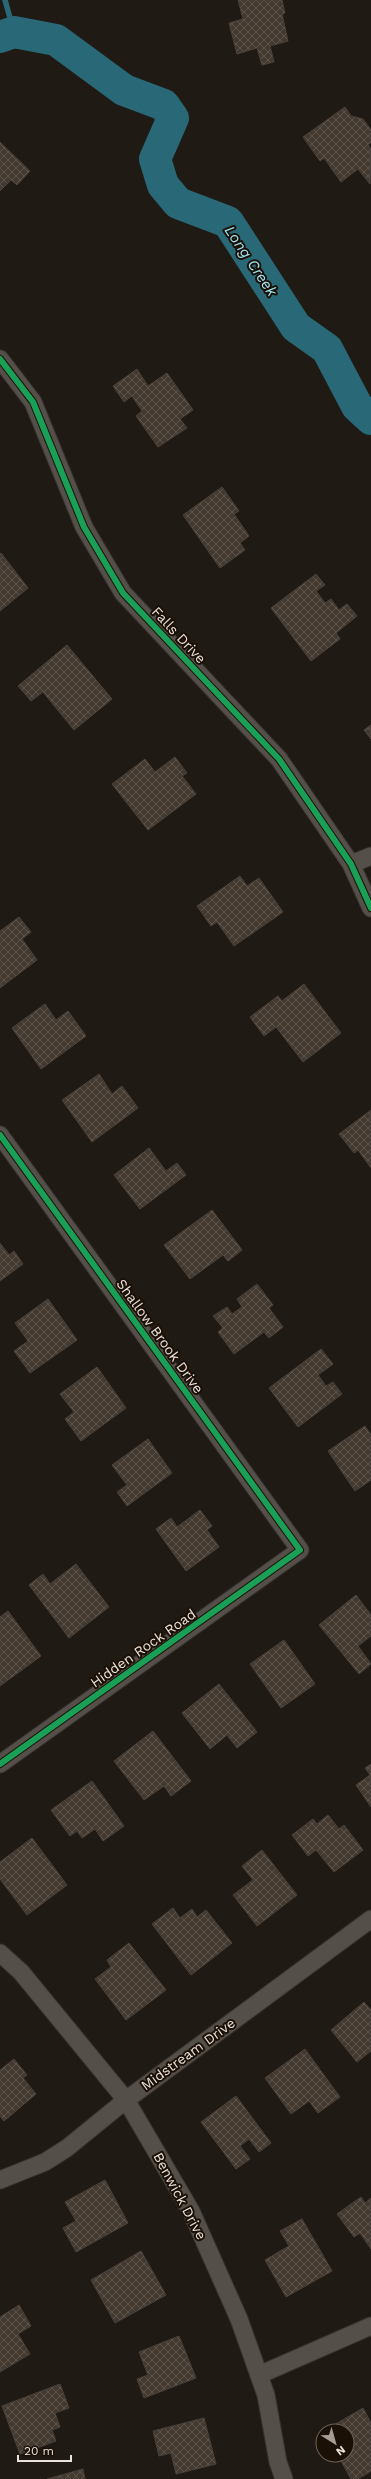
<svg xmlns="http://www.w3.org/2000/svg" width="371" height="2479" font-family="'Work Sans',sans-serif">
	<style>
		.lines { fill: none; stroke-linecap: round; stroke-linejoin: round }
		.stream { stroke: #296876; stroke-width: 5.5 }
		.river { stroke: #296876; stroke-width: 32 }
		.building { fill: url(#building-cross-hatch); stroke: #49423d }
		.minor-casing { stroke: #3a3530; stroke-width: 19 }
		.minor { stroke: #554f4a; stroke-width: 17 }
		.cycleway-casing { stroke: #1b1006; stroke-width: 8 }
		.cycleway { stroke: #1a9f57; stroke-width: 6 }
		.labels { text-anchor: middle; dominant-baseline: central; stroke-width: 4; stroke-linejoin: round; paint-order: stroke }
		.street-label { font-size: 14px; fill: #ebe2db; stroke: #1b1006 }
		.water-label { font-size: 15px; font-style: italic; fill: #a1e6f7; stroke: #1b1006 }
	</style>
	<defs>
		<pattern id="building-cross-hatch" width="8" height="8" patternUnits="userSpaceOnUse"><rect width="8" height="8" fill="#43392f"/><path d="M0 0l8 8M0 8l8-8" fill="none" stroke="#5e554d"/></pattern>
	</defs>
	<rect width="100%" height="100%" fill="#201a14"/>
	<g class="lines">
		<path class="stream" d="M5 0 14 32"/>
		<path class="river" d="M0 37 14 32 56 40 124 90 164 105 173 118 155 159 163 185 178 203 228 222 296 327 327 349 357 406 371 419"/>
	</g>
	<g class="building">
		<path d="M238 0H282L285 13 282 14 288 41 270 46 274 62 262 65 257 48 237 54 229 23 243 19Z"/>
		<path d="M345 107 351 116 363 119 371 130V142L368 145 371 149 370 184 358 169 341 182 324 158 320 161 303 137Z"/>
		<path d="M0 142 30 171 17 185 11 180 0 191Z"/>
		<path d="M137 369 148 386 167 373 193 410 180 419 187 428 158 447 136 416 142 411 132 396 124 402 113 386Z"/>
		<path d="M222 487 239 511 234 514 249 536 240 543 245 550 220 568 183 515Z"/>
		<path d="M1 553 28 588 0 611V554Z"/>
		<path d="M316 574 325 585 316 591 325 603 331 599 339 610 347 604 357 616 336 633 340 639 311 661 271 608Z"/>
		<path d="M67 645 112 699 74 730 43 692 31 701 18 686Z"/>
		<path d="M371 725V739L364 730Z"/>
		<path d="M175 757 187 773 182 776 196 794 148 830 112 784 145 759 155 772Z"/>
		<path d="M240 876 247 886 259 878 283 912 234 946 217 922 211 926 197 906Z"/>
		<path d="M19 917 31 932 22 939 37 960 0 988V931Z"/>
		<path d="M304 984 341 1033 303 1062 276 1027 264 1036 250 1017 278 996 282 1001Z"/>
		<path d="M45 1004 56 1020 68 1011 86 1036 41 1069 12 1028Z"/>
		<path d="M99 1074 112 1094 122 1086 138 1108 92 1142 62 1100Z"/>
		<path d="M371 1110V1168L358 1150 354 1153 339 1134Z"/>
		<path d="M149 1148 166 1171 177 1163 186 1175 140 1209 114 1175Z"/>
		<path d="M212 1210 242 1250 228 1261 223 1255 190 1279 164 1245Z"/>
		<path d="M0 1243 9 1255 14 1251 23 1264 0 1281Z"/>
		<path d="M257 1284 273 1305 269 1308 283 1327 269 1338 264 1332 234 1354 218 1332 223 1328 213 1316 227 1307 232 1314 242 1307 237 1299Z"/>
		<path d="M48 1299 77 1340 30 1373 14 1351 28 1341 15 1323Z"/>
		<path d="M321 1349 333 1364 318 1375 326 1386 333 1382 342 1394 298 1427 269 1388Z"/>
		<path d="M97 1367 126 1408 81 1441 65 1419 74 1412 60 1394Z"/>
		<path d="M365 1426 371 1435V1480L355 1491 328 1451Z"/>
		<path d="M148 1439 172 1473 127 1506 117 1492 127 1485 112 1465Z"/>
		<path d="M200 1510 212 1526 207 1530 219 1547 186 1571 156 1529 171 1518 177 1527Z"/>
		<path d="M76 1564 109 1607 69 1638 29 1585 43 1574 50 1584Z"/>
		<path d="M356 1595 371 1615V1636L358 1646 371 1664 359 1674 319 1625Z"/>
		<path d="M8 1611 41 1656 0 1686V1617Z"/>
		<path d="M284 1640 315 1684 281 1708 250 1664Z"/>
		<path d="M219 1684 257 1732 237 1748 227 1735 210 1749 182 1713Z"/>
		<path d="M153 1731 191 1781 171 1796 164 1786 144 1800 114 1761Z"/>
		<path d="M371 1764V1807L356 1785 370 1775 365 1768Z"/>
		<path d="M92 1781 124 1826 103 1841 95 1829 82 1838 77 1831 70 1836 51 1810Z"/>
		<path d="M328 1815 339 1829 344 1825 363 1850 334 1872 316 1850 308 1856 292 1835 313 1819 317 1824Z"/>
		<path d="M32 1838 67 1885 27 1915 0 1879V1862Z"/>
		<path d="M262 1850 297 1895 257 1926 233 1895 253 1880 242 1866Z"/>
		<path d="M173 1908 180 1918 192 1909 197 1917 206 1910 232 1943 191 1975 152 1924Z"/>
		<path d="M129 1943 166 1990 126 2020 95 1979 111 1967 107 1960Z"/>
		<path d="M364 2002 371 2010V2051L357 2062 331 2030Z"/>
		<path d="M305 2049 340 2097 318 2113 309 2101 291 2114 265 2078Z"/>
		<path d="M14 2059 27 2075 23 2078 36 2094 4 2121 0 2116V2070Z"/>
		<path d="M236 2096 271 2143 259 2152 249 2139 240 2146 250 2159 236 2169 201 2122Z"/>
		<path d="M105 2180 128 2223 76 2252 63 2228 76 2221 65 2202Z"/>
		<path d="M361 2197 365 2203 371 2198V2249L360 2233 354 2237 337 2214Z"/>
		<path d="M302 2219 332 2271 286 2297 265 2260 289 2246 280 2231Z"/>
		<path d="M141 2251 166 2295 115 2323 91 2280Z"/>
		<path d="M19 2305 31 2326 18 2334 30 2354 0 2372V2317Z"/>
		<path d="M179 2336 196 2378 144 2398 137 2379 148 2375 139 2352Z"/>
		<path d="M60 2384 69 2408 55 2413 60 2427 52 2430 56 2441 20 2454 2 2406Z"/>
		<path d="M363 2408 371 2423V2471L358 2479H351L340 2459 347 2455V2431H331L329 2428Z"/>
		<path d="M204 2418 216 2464 176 2474 171 2453 159 2456 153 2431Z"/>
		<path d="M83 2469 85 2479H47Z"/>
	</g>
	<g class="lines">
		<defs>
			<g id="minor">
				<path d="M0 359 33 402 84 527 123 593 279 759 351 864 371 908"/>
				<path d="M351 864 371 856"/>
				<path d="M0 1135 300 1550 0 1764"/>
				<path d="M0 1953 21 1972 126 2100 191 2211 239 2319 266 2395 278 2462 284 2479"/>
				<path d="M0 2180 45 2162 67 2148 126 2100 371 1919"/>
				<path d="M259 2375 371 2326"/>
			</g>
		</defs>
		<use href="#minor" class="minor-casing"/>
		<use href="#minor" class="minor"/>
		<defs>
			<g id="cycleway">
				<path d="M0 359 33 402 84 527 123 593 279 759 351 864 371 908"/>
				<path d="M0 1135 300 1550 0 1764"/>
			</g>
		</defs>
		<use href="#cycleway" class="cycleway-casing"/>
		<use href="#cycleway" class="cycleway"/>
	</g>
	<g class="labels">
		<g class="street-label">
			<text transform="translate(179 635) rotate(47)">Falls Drive</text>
			<text transform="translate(160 1336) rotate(54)">Shallow Brook Drive</text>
			<text transform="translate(143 1648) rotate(-35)">Hidden Rock Road</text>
			<text transform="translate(188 2054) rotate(-36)">Midstream Drive</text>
			<text transform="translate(180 2196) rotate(62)">Benwick Drive</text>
		</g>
		<g class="water-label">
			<text transform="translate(251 261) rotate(56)">Long Creek</text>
		</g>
	</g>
	<g transform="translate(335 2443) rotate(143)"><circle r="19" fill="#1b1006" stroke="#6e645b"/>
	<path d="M0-3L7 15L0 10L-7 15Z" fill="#a49c95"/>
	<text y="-6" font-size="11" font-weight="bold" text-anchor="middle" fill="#ebe2db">N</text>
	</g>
	<path d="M18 2455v6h53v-6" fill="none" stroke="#ebe2db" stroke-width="2"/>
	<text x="24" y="2455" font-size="12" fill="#ebe2db" stroke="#1b1006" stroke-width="3" paint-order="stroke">20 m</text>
</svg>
